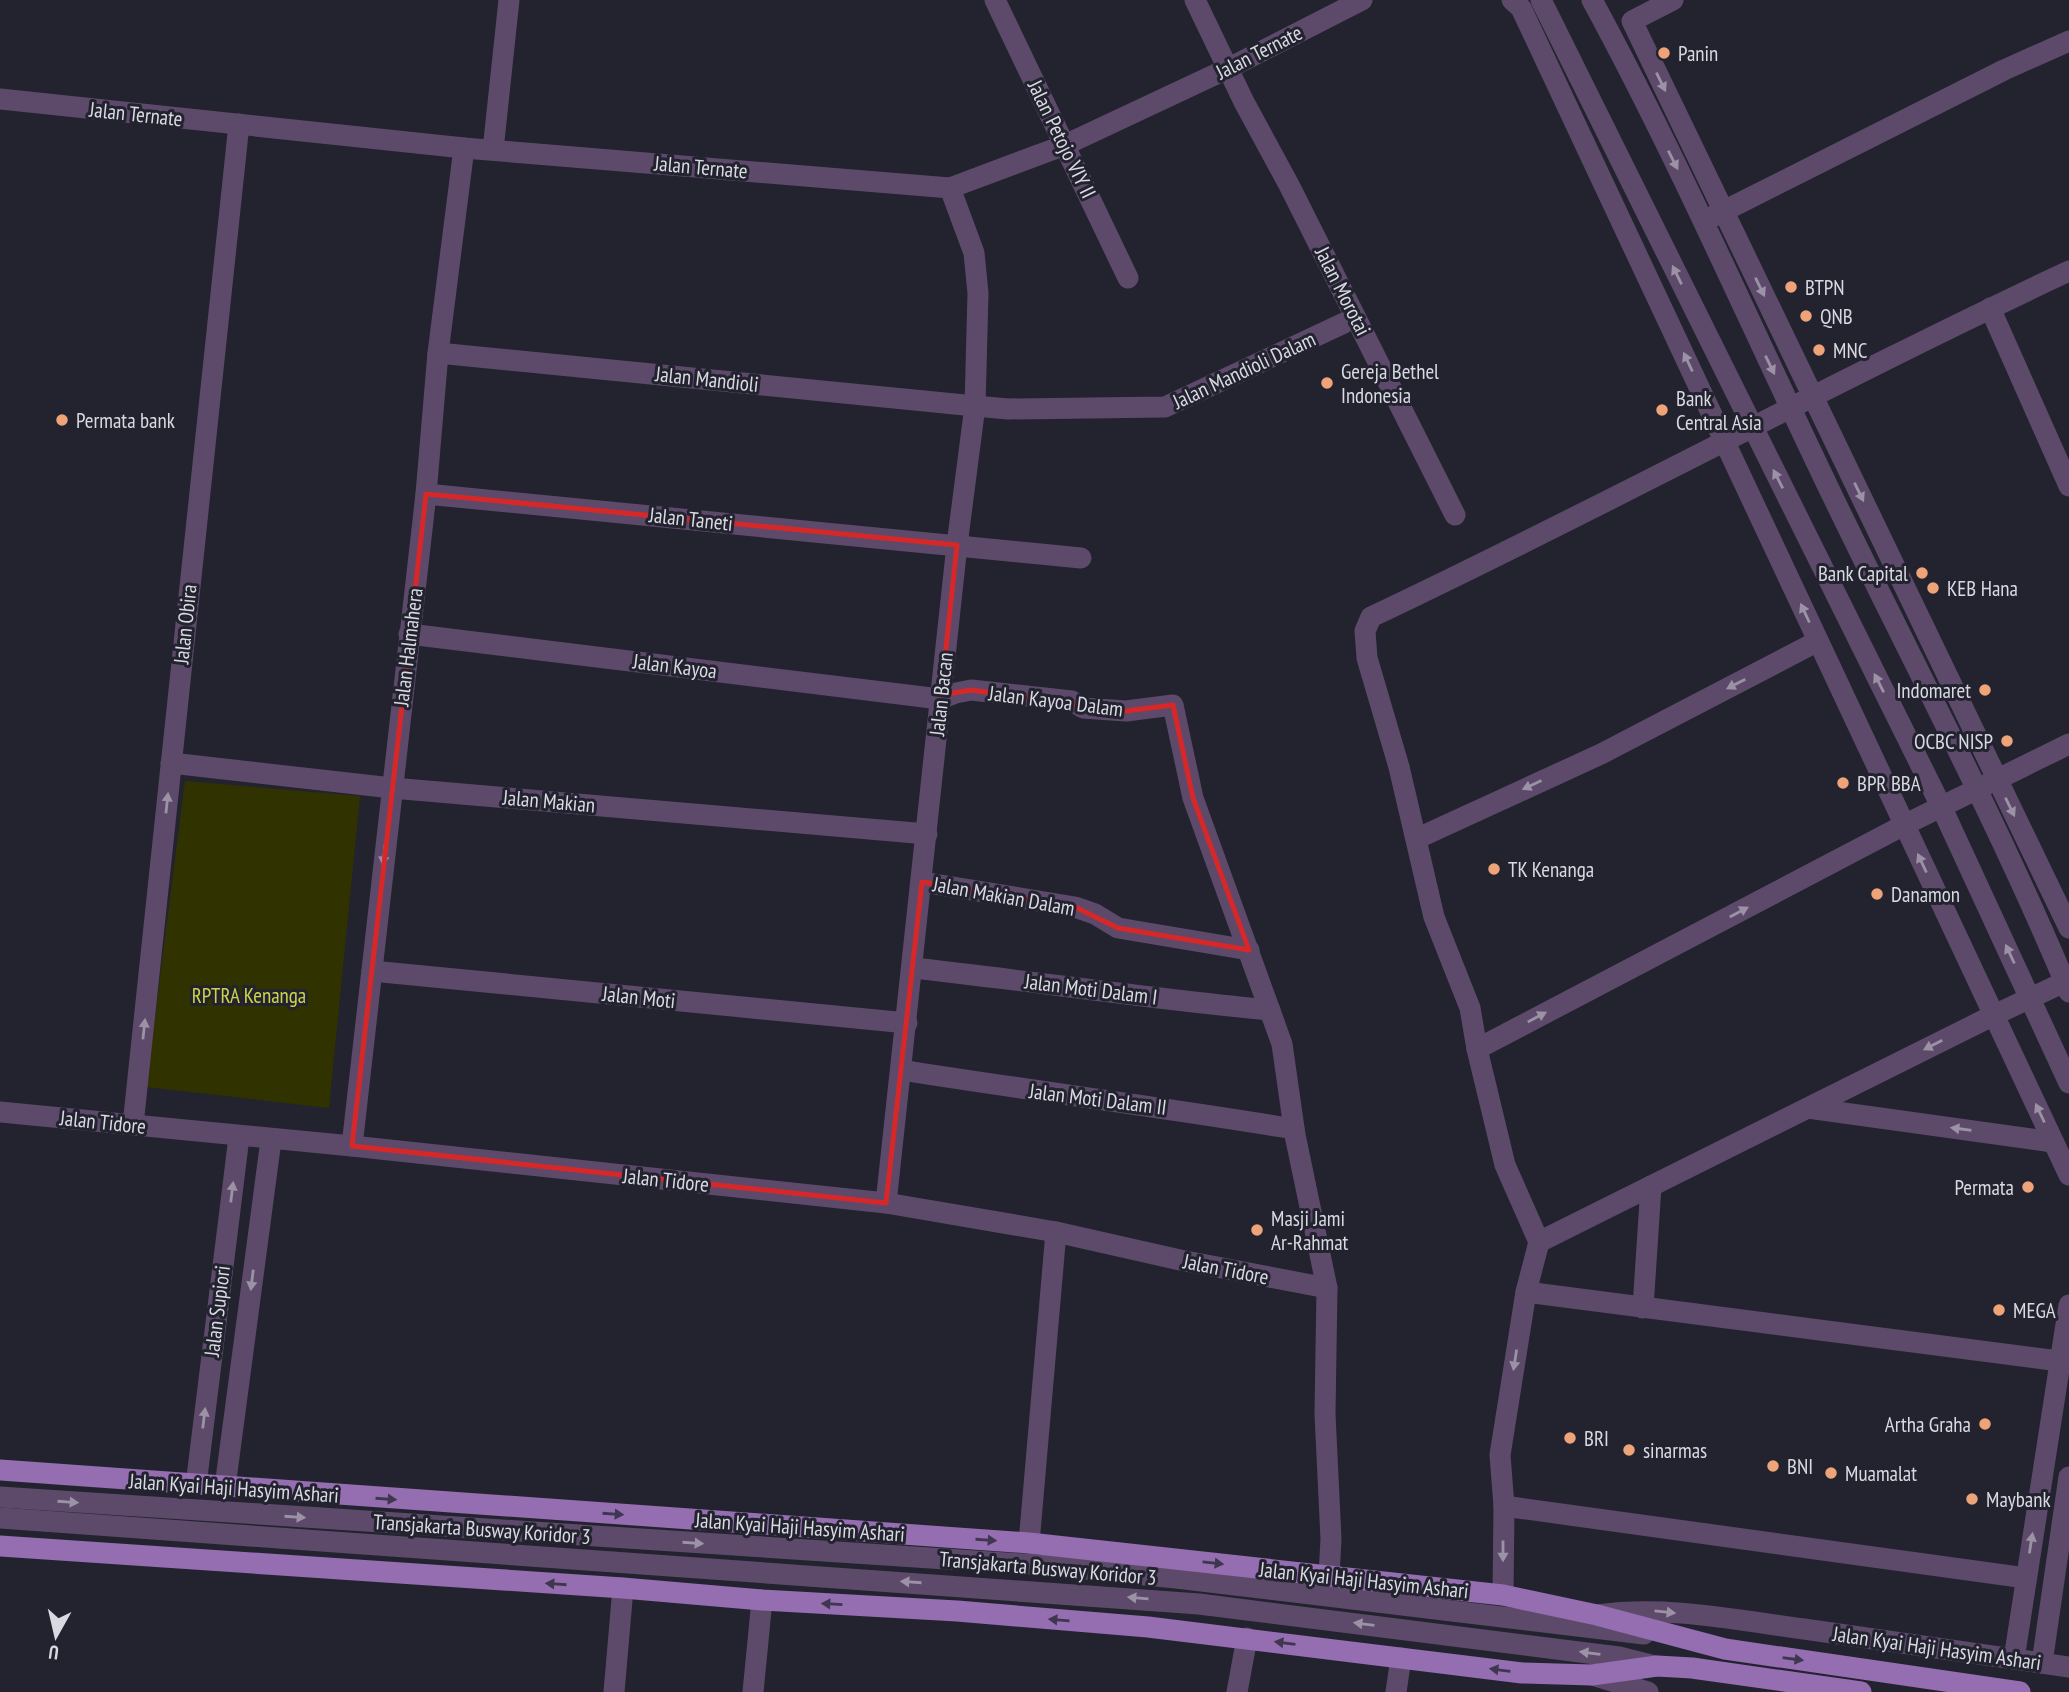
<svg xmlns="http://www.w3.org/2000/svg" width="2069" height="1692" font-family="'PT Sans Narrow',sans-serif">
	<style>
		.green { fill: #303200 }
		.lines { fill: none; stroke-linecap: round; stroke-linejoin: round }
		.minor { stroke: #5d4a6b; stroke-width: 21 }
		.major { stroke: #956db1; stroke-width: 21 }
		.oneway { fill: #9b92a6 }
		.oneway2 { fill: #3f3650 }
		.marked { fill: none; stroke: #d62828; stroke-width: 5; stroke-linejoin: round }
		.poi-dot { fill: #efa378; stroke: #22232f; stroke-width: 2.5 }
		.labels { text-anchor: middle; dominant-baseline: central; stroke-width: 6; stroke-linejoin: round; paint-order: stroke }
		.street-label { font-size: 21px; fill: #d9d9e2; stroke: #22232f }
		.poi-label { font-size: 21px; fill: #d9d9e2; stroke: #22232f; text-anchor: start }
		.park-label { font-size: 21px; fill: #ced448; stroke: #22232f }
	</style>
	<rect width="100%" height="100%" fill="#22232f"/>
	<path class="green" d="M185 781 360 796 329 1108 146 1087Z"/>
	<g class="lines">
		<g class="minor">
			<path d="M995 0 1128 278"/>
			<path d="M1195 0 1244 102 1289 185 1455 515"/>
			<path d="M1512 0 1521 8 2069 1175"/>
			<path d="M1541 0 1941 806 2069 1083"/>
			<path d="M1592 0C1679 160 1752 329 1831 493 1911 659 1998 822 2069 992"/>
			<path d="M1673 0 1632 21 2069 928"/>
			<path d="M0 99 464 148 950 188 1065 145 1229 68 1362 0"/>
			<path d="M493 150 509 0"/>
			<path d="M1710 218 2004 70 2069 41"/>
			<path d="M1990 308 2069 486"/>
			<path d="M438 353 975 406 1008 409 1165 407 1344 323"/>
			<path d="M426 494 1081 558"/>
			<path d="M409 634 940 699 956 693 971 690 1072 701 1083 708 1126 711 1173 705 1193 798 1282 1044 1295 1135 1327 1288 1325 1414 1331 1539 1329 1576"/>
			<path d="M171 763 392 788 927 834"/>
			<path d="M1416 839 1601 754 1818 641"/>
			<path d="M922 882 1075 907 1095 914 1118 928 1249 950"/>
			<path d="M913 968C1032 981 1151 999 1270 1010"/>
			<path d="M372 971 907 1023"/>
			<path d="M1477 1049 1904 825 2069 744"/>
			<path d="M901 1070C1032 1091 1163 1107 1294 1129"/>
			<path d="M1808 1108 2053 1142"/>
			<path d="M0 1112 352 1146 886 1203 1056 1232 1180 1260 1327 1288"/>
			<path d="M133 1125 239 124"/>
			<path d="M352 1146 426 494 438 353 464 148"/>
			<path d="M886 1203 957 545 975 406 978 293 974 253 950 188"/>
			<path d="M1539 1242 1994 1015 2069 980"/>
			<path d="M1526 1292 2059 1361"/>
			<path d="M1643 1308 1651 1186"/>
			<path d="M196 1485 239 1137"/>
			<path d="M225 1487 271 1140"/>
			<path d="M0 1497 1053 1566 1176 1578 1644 1634"/>
			<path d="M1504 1506 2026 1578"/>
			<path d="M0 1518 1199 1604 1619 1657 1655 1666"/>
			<path d="M1029 1543 1056 1232"/>
			<path d="M1503 1595 1504 1506 1500 1455 1526 1292 1539 1242 1505 1165 1477 1049 1470 1008 1434 917 1399 767 1367 658 1365 631 1371 617C1606 506 1834 381 2069 271"/>
			<path d="M1597 1615C1665 1605 1736 1620 1804 1629 1892 1642 1981 1654 2069 1667"/>
			<path d="M2014 1659 2069 1305"/>
			<path d="M2042 1663 2069 1477"/>
			<path d="M1592 1675 1648 1692"/>
			<path d="M614 1692 623 1588"/>
			<path d="M753 1692 762 1600"/>
			<path d="M1237 1692 1247 1638"/>
			<path d="M1396 1692 1401 1658"/>
		</g>
		<g class="major">
			<path d="M0 1470 1029 1543 1503 1595 1597 1615 1725 1649 2020 1692"/>
			<path d="M0 1546 623 1588 762 1600 957 1611 1148 1627 1522 1673 1592 1675 1657 1666 1692 1668 1861 1692"/>
		</g>
	</g>
	<defs><path id="oneway-solid" d="M-6-.8H1V-3.2L6.5 0L1 3.2V.8H-6Z" transform="scale(1.75)"/></defs>
	<g class="oneway">
		<use href="#oneway-solid" transform="translate(1661 82) rotate(64)"/>
		<use href="#oneway-solid" transform="translate(1673 160) rotate(63)"/>
		<use href="#oneway-solid" transform="translate(1677 275) rotate(-116)"/>
		<use href="#oneway-solid" transform="translate(1760 287) rotate(64)"/>
		<use href="#oneway-solid" transform="translate(1688 362) rotate(-115)"/>
		<use href="#oneway-solid" transform="translate(1770 365) rotate(64)"/>
		<use href="#oneway-solid" transform="translate(1778 479) rotate(-117)"/>
		<use href="#oneway-solid" transform="translate(1859 492) rotate(64)"/>
		<use href="#oneway-solid" transform="translate(1805 613) rotate(-115)"/>
		<use href="#oneway-solid" transform="translate(1879 683) rotate(-117)"/>
		<use href="#oneway-solid" transform="translate(1736 684) rotate(153)"/>
		<use href="#oneway-solid" transform="translate(1532 785) rotate(155)"/>
		<use href="#oneway-solid" transform="translate(167 803) rotate(-84)"/>
		<use href="#oneway-solid" transform="translate(2010 807) rotate(64)"/>
		<use href="#oneway-solid" transform="translate(384 855) rotate(96)"/>
		<use href="#oneway-solid" transform="translate(1922 863) rotate(-115)"/>
		<use href="#oneway-solid" transform="translate(1739 912) rotate(-28)"/>
		<use href="#oneway-solid" transform="translate(2010 954) rotate(-115)"/>
		<use href="#oneway-solid" transform="translate(1537 1017) rotate(-28)"/>
		<use href="#oneway-solid" transform="translate(144 1029) rotate(-84)"/>
		<use href="#oneway-solid" transform="translate(1933 1045) rotate(153)"/>
		<use href="#oneway-solid" transform="translate(2040 1113) rotate(-115)"/>
		<use href="#oneway-solid" transform="translate(1961 1129) rotate(-172)"/>
		<use href="#oneway-solid" transform="translate(232 1192) rotate(-83)"/>
		<use href="#oneway-solid" transform="translate(252 1280) rotate(97)"/>
		<use href="#oneway-solid" transform="translate(1515 1360) rotate(99)"/>
		<use href="#oneway-solid" transform="translate(204 1418) rotate(-83)"/>
		<use href="#oneway-solid" transform="translate(68 1502) rotate(4)"/>
		<use href="#oneway-solid" transform="translate(295 1517) rotate(4)"/>
		<use href="#oneway-solid" transform="translate(693 1543) rotate(4)"/>
		<use href="#oneway-solid" transform="translate(2031 1543) rotate(-81)"/>
		<use href="#oneway-solid" transform="translate(1503 1551) rotate(90)"/>
		<use href="#oneway-solid" transform="translate(911 1582) rotate(-176)"/>
		<use href="#oneway-solid" transform="translate(1138 1598) rotate(-175)"/>
		<use href="#oneway-solid" transform="translate(1665 1612) rotate(6)"/>
		<use href="#oneway-solid" transform="translate(1364 1624) rotate(-173)"/>
		<use href="#oneway-solid" transform="translate(1590 1653) rotate(-173)"/>
	</g>
	<g class="oneway2">
		<use href="#oneway-solid" transform="translate(386 1499) rotate(4)"/>
		<use href="#oneway-solid" transform="translate(613 1514) rotate(4)"/>
		<use href="#oneway-solid" transform="translate(986 1540) rotate(4)"/>
		<use href="#oneway-solid" transform="translate(1213 1563) rotate(6)"/>
		<use href="#oneway-solid" transform="translate(556 1584) rotate(-176)"/>
		<use href="#oneway-solid" transform="translate(832 1604) rotate(-177)"/>
		<use href="#oneway-solid" transform="translate(1059 1620) rotate(-175)"/>
		<use href="#oneway-solid" transform="translate(1285 1643) rotate(-173)"/>
		<use href="#oneway-solid" transform="translate(1793 1659) rotate(8)"/>
		<use href="#oneway-solid" transform="translate(1500 1670) rotate(-173)"/>
	</g>
	<path class="marked" d="M426 494 957 545 941 695 971 690 1126 711 1173 705 1193 798 1249 950 1118 928 1075 907 922 882 886 1203 352 1146Z"/>
	<g class="poi-dot">
		<circle cx="1664" cy="53" r="7"/>
		<circle cx="1791" cy="287" r="7"/>
		<circle cx="1806" cy="316" r="7"/>
		<circle cx="1819" cy="350" r="7"/>
		<circle cx="1327" cy="383" r="7"/>
		<circle cx="1662" cy="410" r="7"/>
		<circle cx="62" cy="420" r="7"/>
		<circle cx="1922" cy="573" r="7"/>
		<circle cx="1933" cy="588" r="7"/>
		<circle cx="1985" cy="690" r="7"/>
		<circle cx="2007" cy="741" r="7"/>
		<circle cx="1843" cy="783" r="7"/>
		<circle cx="1494" cy="869" r="7"/>
		<circle cx="1877" cy="894" r="7"/>
		<circle cx="2028" cy="1187" r="7"/>
		<circle cx="1257" cy="1230" r="7"/>
		<circle cx="1999" cy="1310" r="7"/>
		<circle cx="1985" cy="1424" r="7"/>
		<circle cx="1570" cy="1438" r="7"/>
		<circle cx="1629" cy="1450" r="7"/>
		<circle cx="1773" cy="1466" r="7"/>
		<circle cx="1831" cy="1473" r="7"/>
		<circle cx="1972" cy="1499" r="7"/>
	</g>
	<g class="labels">
		<g class="street-label">
			<text transform="translate(1259 52) rotate(-27)">Jalan Ternate</text>
			<text transform="translate(136 114) rotate(6)">Jalan Ternate</text>
			<text transform="translate(1062 139) rotate(64)">Jalan Petojo VIY II</text>
			<text transform="translate(701 167) rotate(5)">Jalan Ternate</text>
			<text transform="translate(1343 291) rotate(63)">Jalan Morotai</text>
			<text transform="translate(1244 370) rotate(-25)">Jalan Mandioli Dalam</text>
			<text transform="translate(707 379) rotate(6)">Jalan Mandioli</text>
			<text transform="translate(691 519) rotate(6)">Jalan Taneti</text>
			<text transform="translate(185 624) rotate(-84)">Jalan Obira</text>
			<text transform="translate(408 647) rotate(-83)">Jalan Halmahera</text>
			<text transform="translate(675 666) rotate(7)">Jalan Kayoa</text>
			<text transform="translate(941 694) rotate(-84)">Jalan Bacan</text>
			<text transform="translate(1056 701) rotate(7)">Jalan Kayoa Dalam</text>
			<text transform="translate(549 801) rotate(5)">Jalan Makian</text>
			<text transform="translate(1004 896) rotate(10)">Jalan Makian Dalam</text>
			<text transform="translate(1091 989) rotate(7)">Jalan Moti Dalam I</text>
			<text transform="translate(639 997) rotate(6)">Jalan Moti</text>
			<text transform="translate(1098 1099) rotate(7)">Jalan Moti Dalam II</text>
			<text transform="translate(103 1122) rotate(6)">Jalan Tidore</text>
			<text transform="translate(666 1180) rotate(6)">Jalan Tidore</text>
			<text transform="translate(1226 1269) rotate(11)">Jalan Tidore</text>
			<text transform="translate(217 1311) rotate(-83)">Jalan Supiori</text>
			<text transform="translate(234 1488) rotate(4)">Jalan Kyai Haji Hasyim Ashari</text>
			<text transform="translate(800 1527) rotate(4)">Jalan Kyai Haji Hasyim Ashari</text>
			<text transform="translate(482 1529) rotate(4)">Transjakarta Busway Koridor 3</text>
			<text transform="translate(1048 1568) rotate(5)">Transjakarta Busway Koridor 3</text>
			<text transform="translate(1364 1580) rotate(6)">Jalan Kyai Haji Hasyim Ashari</text>
			<text transform="translate(1937 1648) rotate(8)">Jalan Kyai Haji Hasyim Ashari</text>
		</g>
		<g class="poi-label">
			<text x="1678" y="53">Panin</text>
			<text x="1805" y="287">BTPN</text>
			<text x="1820" y="316">QNB</text>
			<text x="1833" y="350">MNC</text>
			<text x="1341" y="371">Gereja Bethel<tspan x="1341" dy="24">Indonesia</tspan></text>
			<text x="1676" y="398">Bank<tspan x="1676" dy="24">Central Asia</tspan></text>
			<text x="76" y="420">Permata bank</text>
			<text x="1908" y="573" text-anchor="end">Bank Capital</text>
			<text x="1947" y="588">KEB Hana</text>
			<text x="1971" y="690" text-anchor="end">Indomaret</text>
			<text x="1993" y="741" text-anchor="end">OCBC NISP</text>
			<text x="1857" y="783">BPR BBA</text>
			<text x="1508" y="869">TK Kenanga</text>
			<text x="1891" y="894">Danamon</text>
			<text x="2014" y="1187" text-anchor="end">Permata</text>
			<text x="1271" y="1218">Masji Jami<tspan x="1271" dy="24">Ar-Rahmat</tspan></text>
			<text x="2013" y="1310">MEGA</text>
			<text x="1971" y="1424" text-anchor="end">Artha Graha</text>
			<text x="1584" y="1438">BRI</text>
			<text x="1643" y="1450">sinarmas</text>
			<text x="1787" y="1466">BNI</text>
			<text x="1845" y="1473">Muamalat</text>
			<text x="1986" y="1499">Maybank</text>
		</g>
		<g class="park-label">
			<text x="249" y="995">RPTRA Kenanga</text>
		</g>
	</g>
	<g transform="translate(56 1636) rotate(188)" stroke="#22232f" stroke-width="5" paint-order="stroke">
	<path d="M0-5L12 26L0 18L-12 26Z" fill="#d9d9e2"/>
	<text y="-10" font-size="19" font-weight="bold" text-anchor="middle" fill="#d9d9e2">U</text>
	</g>
</svg>
